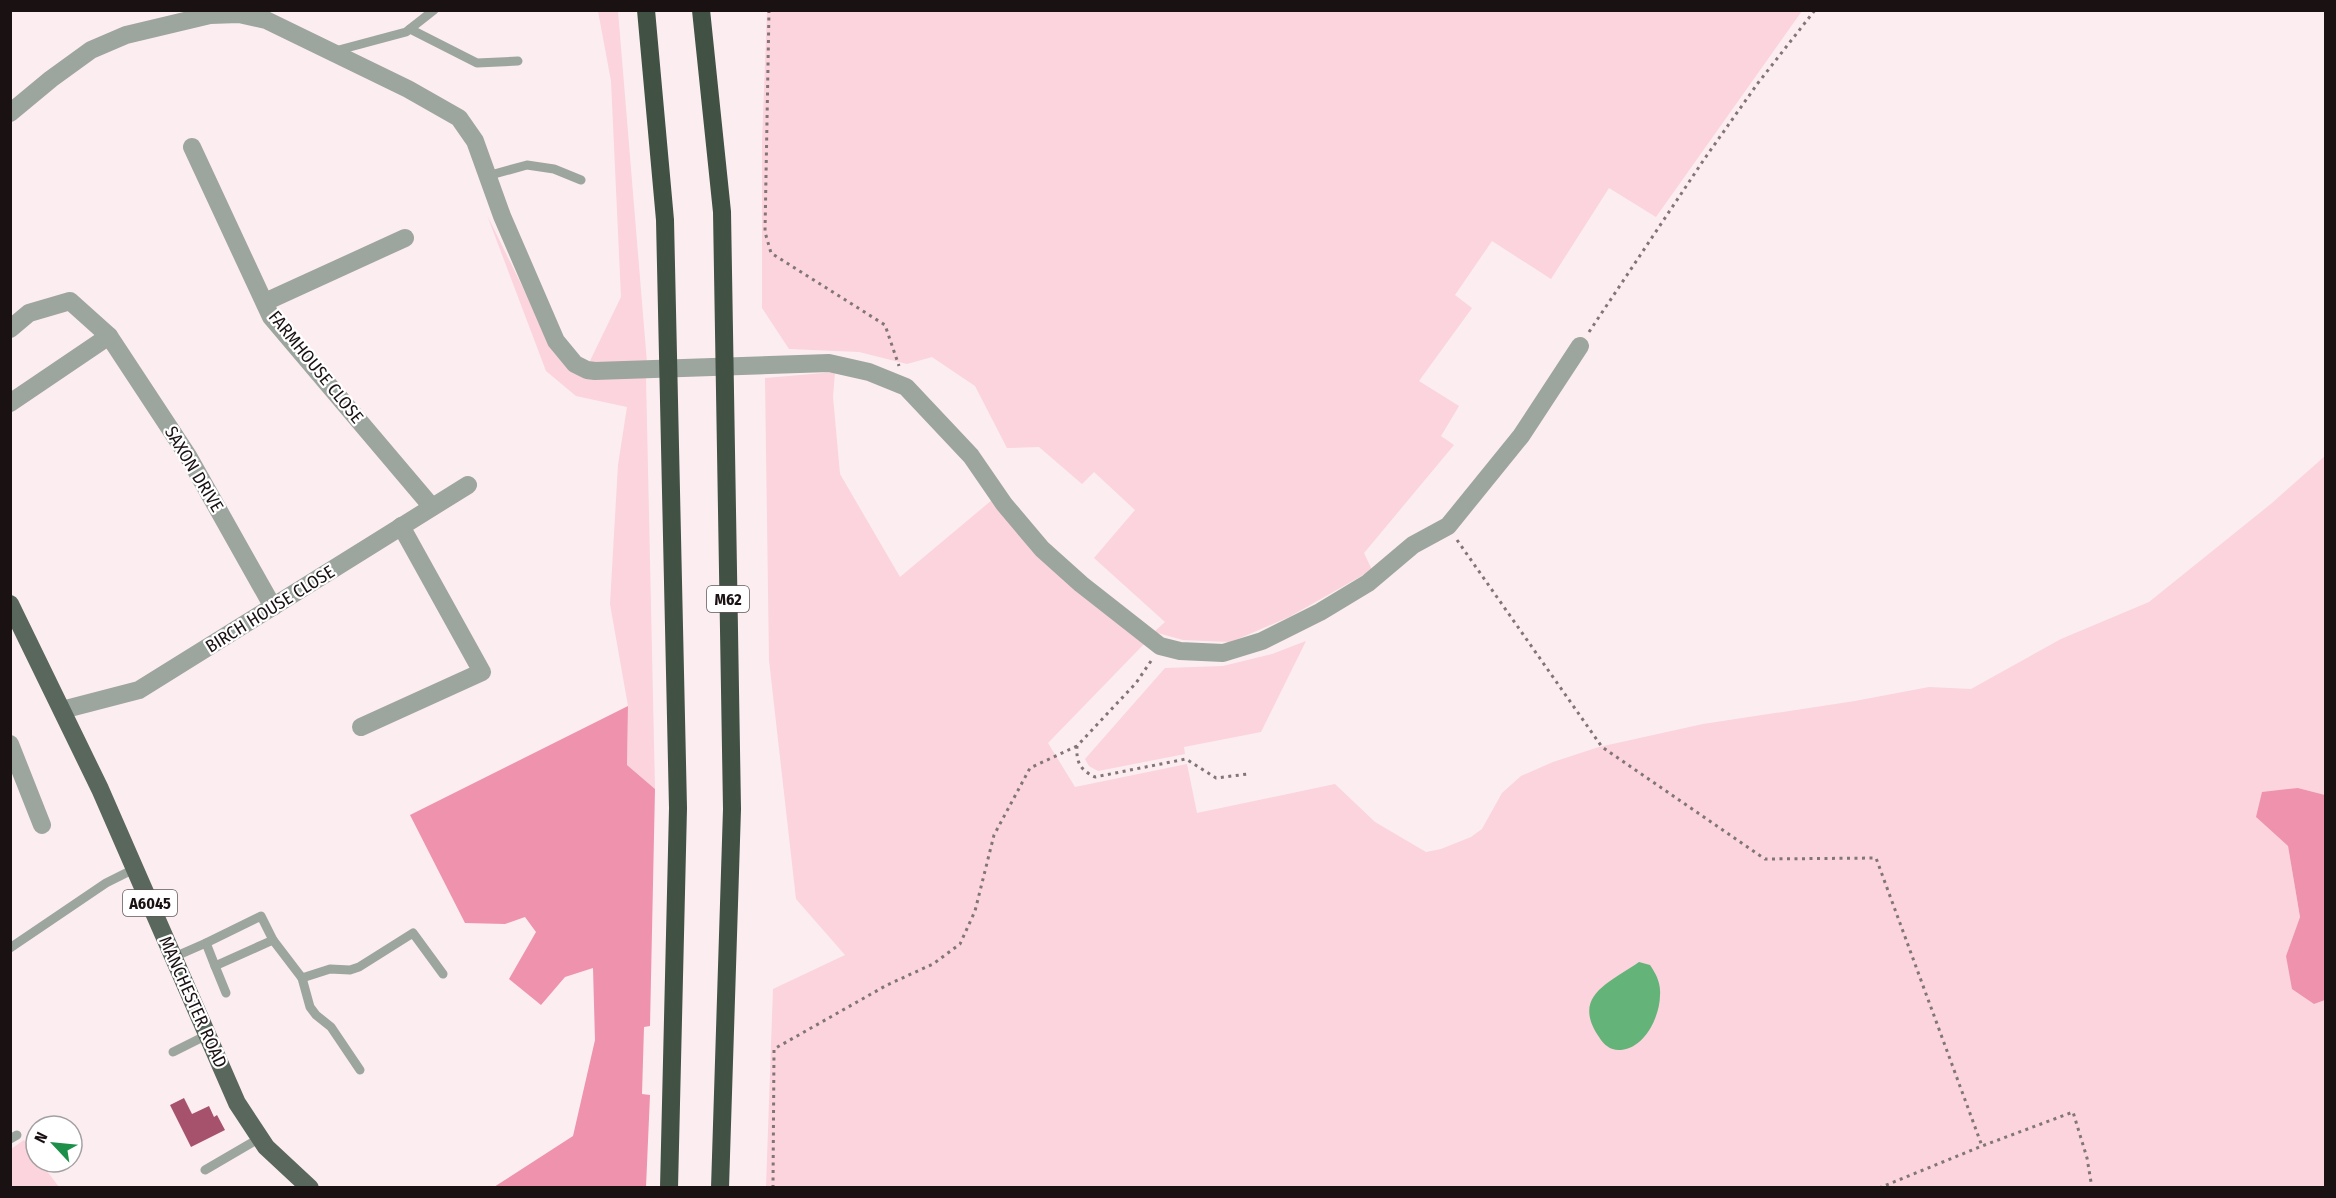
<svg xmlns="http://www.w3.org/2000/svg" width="2336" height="1198" font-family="'Fira Sans Condensed',sans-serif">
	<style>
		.green { fill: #fbd4dd }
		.forest { fill: #ee92ad }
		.water { fill: #64b379 }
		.building { fill: #a7526d }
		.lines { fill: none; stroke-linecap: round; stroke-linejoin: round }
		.path { stroke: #817578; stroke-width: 3; stroke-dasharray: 3 4.5; stroke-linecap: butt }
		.lane { stroke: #9da59f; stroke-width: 9 }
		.street { stroke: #9da59f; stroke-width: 18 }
		.primary { stroke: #59675c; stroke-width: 18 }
		.highway { stroke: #415144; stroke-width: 18 }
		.labels { text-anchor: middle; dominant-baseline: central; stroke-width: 4.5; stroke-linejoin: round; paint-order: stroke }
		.shield { fill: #fff; stroke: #5f585a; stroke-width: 1.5 }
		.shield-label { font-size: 16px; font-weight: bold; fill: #1a1113 }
		.street-label { font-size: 18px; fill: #1a1113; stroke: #fff }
	</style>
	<rect width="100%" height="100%" fill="#fcedf1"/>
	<g class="green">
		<path d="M598 11H618L647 363 595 366 590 361 621 297 611 81Z"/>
		<path d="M767 11H1802L1656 217 1609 188 1551 279 1492 241 1455 295 1472 308 1419 381 1459 406 1441 436 1454 445 1364 553 1372 570 1289 617 1231 642 1183 640 1154 632 1165 622 1094 558 1135 510 1094 472 1082 484 1039 447 1007 448 975 386 932 357 907 364 859 352 789 349 762 308V143Z"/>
		<path d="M487 215 556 355 572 371 646 378 655 789 627 765 628 706 610 604 618 465 627 407 576 396 546 371Z"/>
		<path d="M835 372 833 397 840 474 900 577 992 500 1144 644 1048 743 1075 787 1187 764 1197 813 1335 784 1375 822 1426 852 1441 849 1471 837 1482 829 1502 793 1521 776 1553 762 1599 747 1703 724 1855 701 1929 687 1971 689 2061 639 2149 602 2272 503 2325 456V795L2298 788 2256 817 2288 846 2300 917 2286 956 2314 1004 2325 1000V1187H766L773 989 845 955 796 899 769 660 765 378Z"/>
		<path d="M1306 641 1261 732 1184 747 1185 754 1098 771 1089 766 1085 759 1165 668 1223 666 1272 654Z"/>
		<path d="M24 1140 36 1156V1162H40L59 1187H11V1149Z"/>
	</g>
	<g class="forest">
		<path d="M628 706 627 765 655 789 650 1026 644 1027 642 1094 650 1095 646 1187H494L573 1136 595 1040 593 968 565 977 541 1005 509 979 536 932 525 917 505 924 465 923 410 815Z"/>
		<path d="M2298 788 2325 795V1000L2314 1004 2292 989 2286 956 2300 917 2288 846 2256 817 2262 792Z"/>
	</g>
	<path class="water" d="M1639 962 1650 965C1656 974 1661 983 1660 995 1660 1016 1645 1048 1621 1050 1611 1051 1604 1045 1599 1037 1571 996 1609 983 1639 962Z"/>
	<path class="building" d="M184 1098 192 1114 209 1106 214 1117 217 1115 225 1130 191 1147 170 1105Z"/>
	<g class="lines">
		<g class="path">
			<path d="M769 10 765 232 771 253 885 325 899 366"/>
			<path d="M1589 332 1705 158 1758 83 1815 10"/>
			<path d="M1457 540 1602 747 1765 859 1876 858 1982 1146"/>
			<path d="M1151 661 1136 683 1077 746C1076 762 1080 770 1095 777L1186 759 1216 778 1248 774"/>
			<path d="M773 1188 774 1049 887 985 933 964 960 944 975 911 994 835 1030 768 1077 746"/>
			<path d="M1879 1188 1982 1146 2073 1112 2087 1158 2092 1188"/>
		</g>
		<g class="lane">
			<path d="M410 29 477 63 518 61"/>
			<path d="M335 51 406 32 434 10"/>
			<path d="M487 176 527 165 554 169 581 180"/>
			<path d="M206 943 261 916 273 940"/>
			<path d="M10 948 106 883 134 869"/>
			<path d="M174 957 206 943 215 966 273 940 302 978 330 969 350 970 359 967 413 933 443 974"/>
			<path d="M215 966 226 993"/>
			<path d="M302 978 310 1007 316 1015 331 1027 360 1070"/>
			<path d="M173 1052 207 1035"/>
			<path d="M10 1139 17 1135"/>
			<path d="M205 1170 260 1138"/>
		</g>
		<g class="street">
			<path d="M10 113 51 79 91 50 126 35 210 15 239 14 266 20 408 89 459 118 475 141 502 216 556 341 575 364 587 370 595 371 829 363 869 372 906 387 971 456 1004 504 1042 549 1081 584 1160 646 1180 651 1223 653 1262 641 1320 612 1368 583 1413 545 1448 526 1521 436 1580 346"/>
			<path d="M192 147 271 317 432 507"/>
			<path d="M265 302 405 238"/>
			<path d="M10 329 29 313 70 301 109 336 188 456 273 607"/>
			<path d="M10 403 109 336"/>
			<path d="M62 710 139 690 468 485"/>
			<path d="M361 727 482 672 401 526"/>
			<path d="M10 744 42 825"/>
		</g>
		<path class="primary" d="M10 604 100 789 237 1103 266 1147 310 1188"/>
		<g class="highway">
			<path d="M646 10 665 220 678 808 669 1188"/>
			<path d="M701 10 722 212 732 809 720 1188"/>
		</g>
	</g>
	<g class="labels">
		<g class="shield">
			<rect x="707" y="586" width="42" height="26" rx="4.5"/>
			<rect x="123" y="890" width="54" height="26" rx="4.5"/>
		</g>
		<g class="shield-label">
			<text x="728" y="599">M62</text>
			<text x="150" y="903">A6045</text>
		</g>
		<g class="street-label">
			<text transform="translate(316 367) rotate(51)">FARMHOUSE CLOSE</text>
			<text transform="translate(194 469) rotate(59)">SAXON DRIVE</text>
			<text transform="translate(270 609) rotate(-32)">BIRCH HOUSE CLOSE</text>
			<text transform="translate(193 1002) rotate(66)">MANCHESTER ROAD</text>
		</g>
	</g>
	<rect width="2336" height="1198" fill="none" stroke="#1a1113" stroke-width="24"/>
	<g transform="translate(54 1144) rotate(296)"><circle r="28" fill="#ffffff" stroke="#a3a0a1" stroke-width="1.5"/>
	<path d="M0-4.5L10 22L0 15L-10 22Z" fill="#1c8f49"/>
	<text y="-9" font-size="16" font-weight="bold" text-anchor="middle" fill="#1a1113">N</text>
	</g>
</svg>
